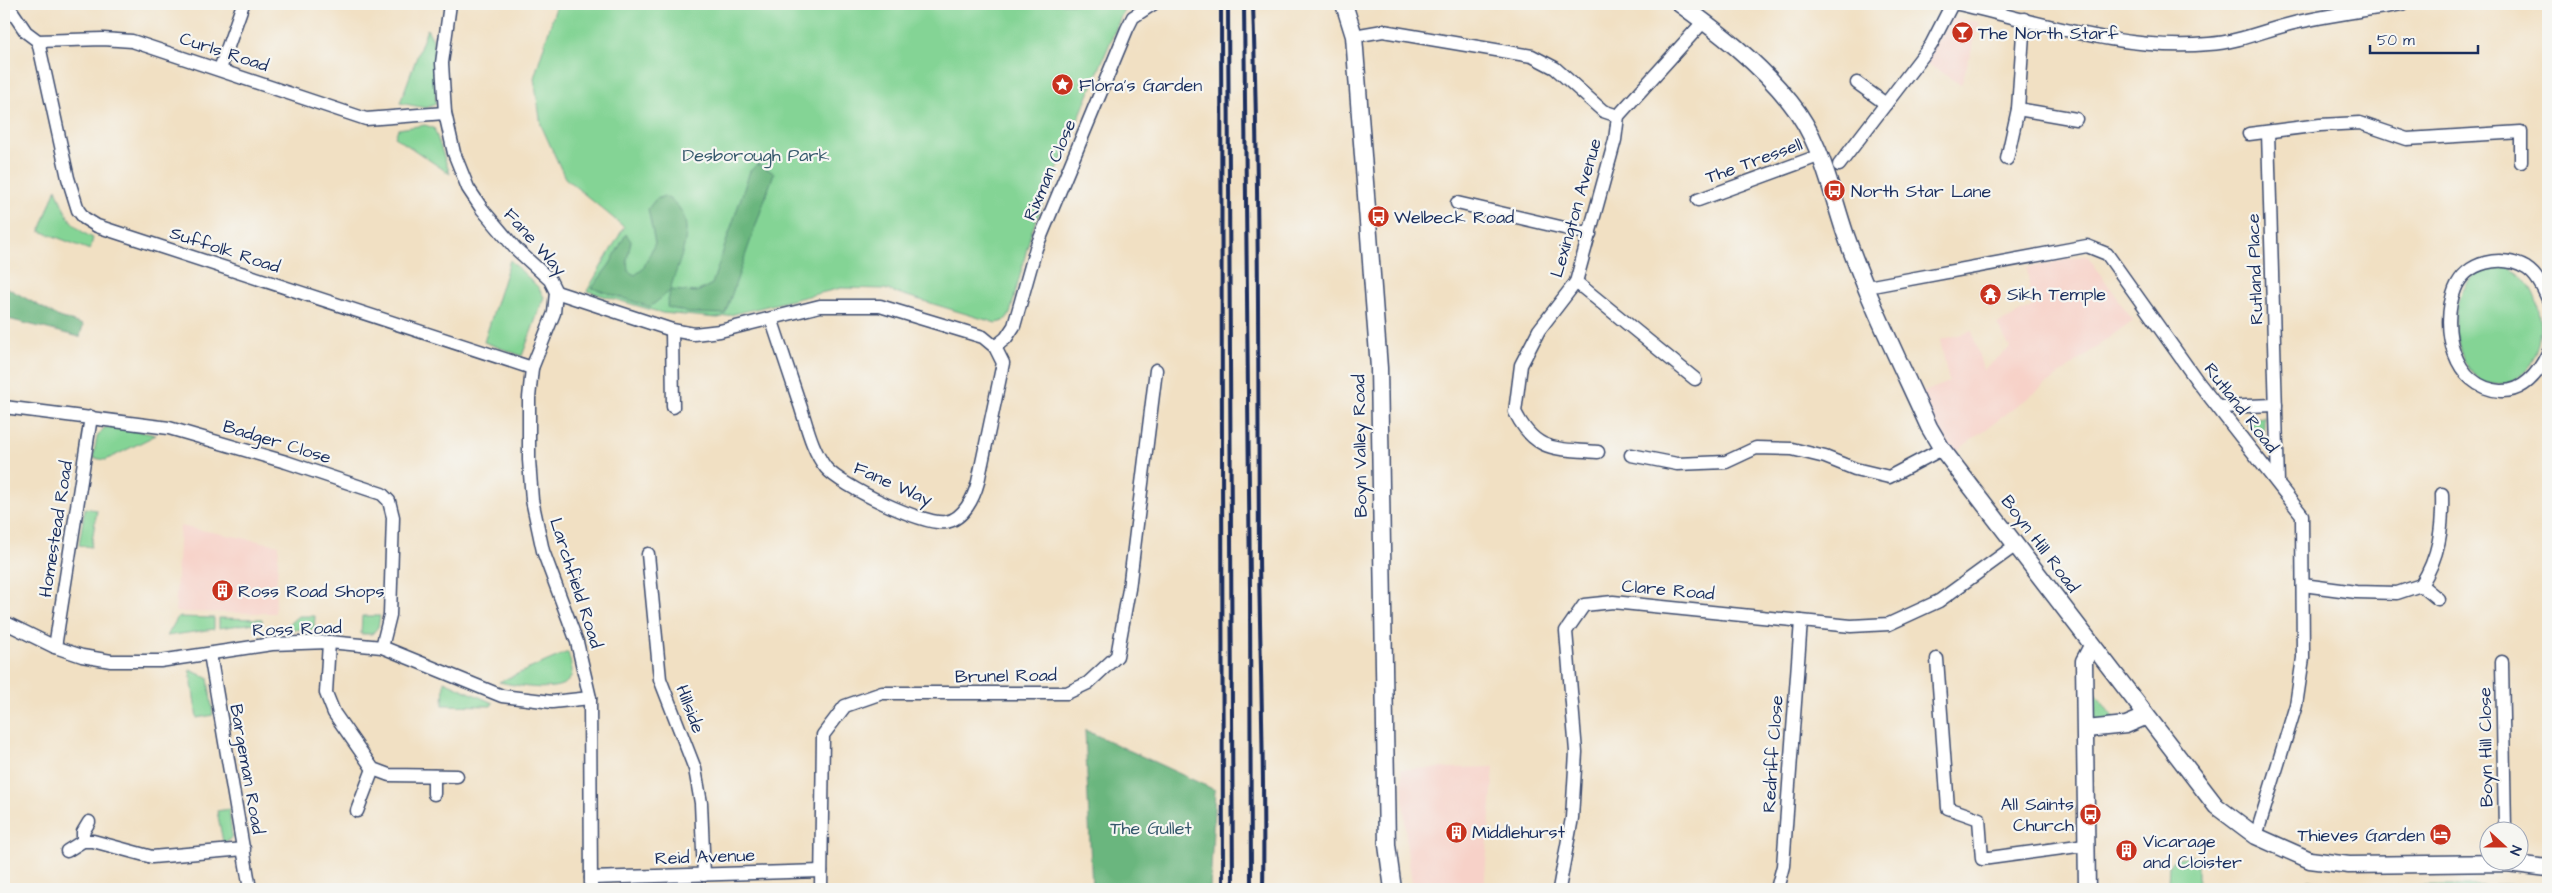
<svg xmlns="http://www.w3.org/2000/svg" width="2552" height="893" font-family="'Architects Daughter',sans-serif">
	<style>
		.built { fill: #f7d1c8 }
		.green { fill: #84d495; stroke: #50827a }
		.forest { fill: #6bb67e; stroke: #43726e }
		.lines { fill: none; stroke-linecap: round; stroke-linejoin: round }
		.minor-casing { stroke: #3b4a6d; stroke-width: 15 }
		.tertiary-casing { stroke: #3b4a6d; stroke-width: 19 }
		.minor { stroke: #fff; stroke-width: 12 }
		.tertiary { stroke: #fff; stroke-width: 16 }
		.rail { stroke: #1b2f5e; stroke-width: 4 }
		.labels { text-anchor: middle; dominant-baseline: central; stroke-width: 4.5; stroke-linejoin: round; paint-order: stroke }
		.poi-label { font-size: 18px; fill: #1b2f5e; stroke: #f6f6f2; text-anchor: start }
		.street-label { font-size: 18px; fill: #1b2f5e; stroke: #f6f6f2 }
		.park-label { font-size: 18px; fill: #35586c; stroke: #f6f6f2 }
	</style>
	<rect width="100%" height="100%" fill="#f6f6f2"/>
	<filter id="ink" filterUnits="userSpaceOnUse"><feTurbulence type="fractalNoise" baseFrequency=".02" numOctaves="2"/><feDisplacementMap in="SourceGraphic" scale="10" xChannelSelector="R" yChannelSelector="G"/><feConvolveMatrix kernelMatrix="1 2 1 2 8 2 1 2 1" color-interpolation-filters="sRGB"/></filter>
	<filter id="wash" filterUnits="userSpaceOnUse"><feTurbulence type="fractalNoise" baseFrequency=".0096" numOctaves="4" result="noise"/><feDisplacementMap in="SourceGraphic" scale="20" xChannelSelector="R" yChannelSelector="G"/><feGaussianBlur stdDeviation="1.12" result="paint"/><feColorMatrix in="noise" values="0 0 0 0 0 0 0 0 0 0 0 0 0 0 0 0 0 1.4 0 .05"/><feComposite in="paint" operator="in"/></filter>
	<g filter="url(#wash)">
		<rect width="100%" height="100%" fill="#f1e0c3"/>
		<g class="built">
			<path d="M1953 18 1980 22 1961 85 1923 61Z"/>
			<path d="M2087 255 2133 320 1951 455 1919 394 1949 382 1940 340 1972 331 1983 370 2010 348 1997 324 2037 304 2031 303 2027 268Z"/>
			<path d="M180 526 279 545 275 613 175 612Z"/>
			<path d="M1494 767 1484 889H1413L1407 850 1401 769Z"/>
		</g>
		<g class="green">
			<path d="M557 4H1139L1124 9 1031 233 1010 314 1004 321 996 323 884 289 841 288 718 318 662 313 587 291 624 227 565 178 541 125 534 78Z"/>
			<path d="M427 29 433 40 436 104 426 108 400 103Z"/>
			<path d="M425 125 434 128 450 174 395 137 398 129Z"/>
			<path d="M56 188C64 211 70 227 93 238L90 250 40 231Z"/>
			<path d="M510 260 538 287 544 297 522 356 484 342Z"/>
			<path d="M2491 265C2497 266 2505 265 2510 268 2552 288 2552 376 2502 384 2459 391 2446 316 2463 289 2470 277 2479 271 2491 265Z"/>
			<path d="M2264 417V446L2244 419Z"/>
			<path d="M114 426 156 435 106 460 93 458 97 437 104 428Z"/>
			<path d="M85 508 97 510 91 547 79 545Z"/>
			<path d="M298 616H315L314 629 282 630Z"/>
			<path d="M362 616H380L378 627 372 634H361Z"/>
			<path d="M178 617 214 618V629L167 636Z"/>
			<path d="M219 618 262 619V622L219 628Z"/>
			<path d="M568 652C569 658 572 665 572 671 572 698 514 685 499 682Z"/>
			<path d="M190 670 208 678 213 715 197 718Z"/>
			<path d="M444 681 493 703 491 706 443 705Z"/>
			<path d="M2090 686 2118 724 2092 727Z"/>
			<path d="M229 809 232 836 228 841 223 842 217 811Z"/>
			<path d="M2193 856 2198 861V880L2191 889H2174L2168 884 2169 865 2175 858Z"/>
			<path d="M2308 879 2338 887 2548 885V889H2308Z"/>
		</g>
		<g class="forest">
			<path d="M758 164 774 173 725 314 689 313 667 307 670 291 650 307 592 288 610 264 626 234 631 241 627 260 628 271 635 275 643 269 655 243 648 209 655 200 664 196C704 216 679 258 670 290L697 292 712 284 750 171Z"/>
			<path d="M4 286 59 317 83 325 80 337 4 318Z"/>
			<path d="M1085 730 1215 790 1210 889H1092Z"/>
		</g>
	</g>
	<g filter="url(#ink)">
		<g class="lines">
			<defs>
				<g id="minor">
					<path d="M7 4 26 32 38 41 103 39 132 41 366 119 445 113"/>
					<path d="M450 4 442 63 445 113 454 153 468 188 482 209 515 248 550 280 556 292 554 313 532 368 529 398V460L532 500 543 551 577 642 590 698 591 889"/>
					<path d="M1958 4C2039 22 2125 52 2209 44 2239 42 2265 30 2294 23 2329 15 2366 10 2402 4"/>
					<path d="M1354 36 1383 31 1532 56 1555 68 1603 111 1618 116"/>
					<path d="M38 41 68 178 78 210 84 218 97 226 532 368"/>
					<path d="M220 69 243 4"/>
					<path d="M1857 83 1886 104"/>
					<path d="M2018 109 2076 119"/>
					<path d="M2268 132 2278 483"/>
					<path d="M2249 134 2320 125 2360 123 2407 139 2521 132V162"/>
					<path d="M2007 159 2018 109 2024 19"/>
					<path d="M1839 165 1931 45 1952 4"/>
					<path d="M1698 200 1821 155"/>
					<path d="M1457 203 1590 234"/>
					<path d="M1576 282 1695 379"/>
					<path d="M1867 287 2087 246 2107 254 2198 382 2302 515 2303 658 2296 705 2256 836"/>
					<path d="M556 292 672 330 694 334 720 331 820 306H880L983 337 995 347 1003 363 978 482C974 497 964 519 946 522 924 526 841 486 826 468 813 452 807 427 801 408 791 378 781 348 771 318"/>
					<path d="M2548 299C2543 288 2537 275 2526 268 2502 254 2466 261 2455 289 2440 327 2453 388 2501 391 2525 392 2539 372 2548 353"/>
					<path d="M672 330 673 407"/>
					<path d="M995 347 1006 338 1014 326 1036 248 1127 29 1133 17 1153 4"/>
					<path d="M4 407 169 428 286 462 382 494 389 501 393 517 390 615 382 647"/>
					<path d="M2219 407 2276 405"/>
					<path d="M1598 452C1557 448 1536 454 1515 412L1521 365 1539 330 1576 282 1615 140 1618 116 1704 21"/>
					<path d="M1631 455 1677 464 1726 462 1756 448 1792 449 1825 457 1855 469 1889 477 1942 449"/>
					<path d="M648 554 660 679 695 769 701 803 704 875"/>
					<path d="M2303 585 2356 592 2397 593 2421 585C2439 557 2443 528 2442 494"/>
					<path d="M2421 585 2438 599"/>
					<path d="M4 622 55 647 82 656 111 661H160L272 644 329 642 382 647 502 696 552 702 590 698"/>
					<path d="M329 642 326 693 334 713 373 769 389 775 457 776"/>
					<path d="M55 647 91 417"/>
					<path d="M210 654 250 889"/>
					<path d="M1937 659 1948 808 1979 819 1982 859 2085 845"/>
					<path d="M2502 662 2505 830"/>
					<path d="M434 794V776"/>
					<path d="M357 811 373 769"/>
					<path d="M83 841V832L89 822"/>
					<path d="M67 851 83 841H93L152 857 244 849"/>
					<path d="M591 878 821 871"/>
					<path d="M821 889 823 735 845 706 882 693H1067L1088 683 1117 656 1129 589 1156 370"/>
					<path d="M1559 889 1572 818 1576 752 1566 631 1584 605 1613 602 1851 626 1889 624 1939 601 2016 545"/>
					<path d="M1777 889 1783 866 1801 621"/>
				</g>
				<g id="tertiary">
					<path d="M1344 4 1354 36 1379 368 1387 845 1393 889"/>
					<path d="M1680 4C1720 33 1759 63 1790 102 1821 140 1830 188 1845 233 1868 299 1900 363 1929 427L1942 449 2216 806 2256 836 2310 860 2349 865 2507 863 2548 868"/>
					<path d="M2086 729 2126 725 2145 717"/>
					<path d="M2087 889 2084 661 2092 646"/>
				</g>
			</defs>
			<use href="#minor" class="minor-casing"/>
			<use href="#tertiary" class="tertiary-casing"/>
			<use href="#minor" class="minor"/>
			<use href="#tertiary" class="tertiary"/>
			<g class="rail">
				<path d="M1221 4 1223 889"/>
				<path d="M1228 4 1233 889"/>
				<path d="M1244 4 1250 589 1251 889"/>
				<path d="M1253 4C1259 188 1258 372 1259 556 1260 667 1265 778 1263 889"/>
			</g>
		</g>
	</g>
	<defs>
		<symbol id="bar-disc" viewBox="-11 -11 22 22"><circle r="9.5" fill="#c8321e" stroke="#f6f6f2"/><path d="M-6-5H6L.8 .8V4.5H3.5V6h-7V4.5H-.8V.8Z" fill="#fff"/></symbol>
		<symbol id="sight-disc" viewBox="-11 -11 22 22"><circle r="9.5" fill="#c8321e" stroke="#f6f6f2"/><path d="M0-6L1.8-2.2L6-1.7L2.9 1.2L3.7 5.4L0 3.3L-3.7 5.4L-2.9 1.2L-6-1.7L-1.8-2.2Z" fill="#fff"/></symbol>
		<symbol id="bus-disc" viewBox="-11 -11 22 22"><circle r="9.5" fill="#c8321e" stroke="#f6f6f2"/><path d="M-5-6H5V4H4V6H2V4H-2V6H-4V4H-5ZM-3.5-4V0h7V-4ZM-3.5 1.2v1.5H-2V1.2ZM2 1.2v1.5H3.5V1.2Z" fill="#fff"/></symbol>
		<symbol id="temple-disc" viewBox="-11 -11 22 22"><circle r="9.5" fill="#c8321e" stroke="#f6f6f2"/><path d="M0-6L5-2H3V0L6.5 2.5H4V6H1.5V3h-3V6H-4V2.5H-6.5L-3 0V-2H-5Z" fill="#fff"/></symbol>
		<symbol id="building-disc" viewBox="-11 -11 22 22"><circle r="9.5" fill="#c8321e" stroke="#f6f6f2"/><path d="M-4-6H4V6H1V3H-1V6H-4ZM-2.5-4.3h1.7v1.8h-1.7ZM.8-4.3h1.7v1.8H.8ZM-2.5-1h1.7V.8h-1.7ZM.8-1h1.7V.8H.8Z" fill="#fff"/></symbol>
		<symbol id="hotel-disc" viewBox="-11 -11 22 22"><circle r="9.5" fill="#c8321e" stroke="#f6f6f2"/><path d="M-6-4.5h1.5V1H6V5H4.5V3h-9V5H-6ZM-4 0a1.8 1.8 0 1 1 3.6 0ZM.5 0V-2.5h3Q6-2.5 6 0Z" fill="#fff"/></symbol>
	</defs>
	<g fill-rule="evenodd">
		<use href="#bar-disc" x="1950" y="20" width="25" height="25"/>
		<use href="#sight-disc" x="1050" y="72" width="25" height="25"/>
		<use href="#bus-disc" x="1822" y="178" width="25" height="25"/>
		<use href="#bus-disc" x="1366" y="204" width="25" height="25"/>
		<use href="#temple-disc" x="1978" y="282" width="25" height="25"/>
		<use href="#building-disc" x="210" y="578" width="25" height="25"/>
		<use href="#bus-disc" x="2078" y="802" width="25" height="25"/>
		<use href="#building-disc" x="1444" y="820" width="25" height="25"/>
		<use href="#hotel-disc" x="2428" y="822" width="25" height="25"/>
		<use href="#building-disc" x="2114" y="838" width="25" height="25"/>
	</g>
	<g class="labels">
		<g class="poi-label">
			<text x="1978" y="33">The North Starf</text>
			<text x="1079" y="85">Flora's Garden</text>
			<text x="1851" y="191">North Star Lane</text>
			<text x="1394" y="217">Welbeck Road</text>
			<text x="2007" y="294">Sikh Temple</text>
			<text x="238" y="591">Ross Road Shops</text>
			<text x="2074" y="804" text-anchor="end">All Saints<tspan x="2074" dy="21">Church</tspan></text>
			<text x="1472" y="832">Middlehurst</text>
			<text x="2425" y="835" text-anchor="end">Thieves Garden</text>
			<text x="2143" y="841">Vicarage<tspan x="2143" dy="21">and Cloister</tspan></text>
		</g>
		<g class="street-label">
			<text transform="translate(224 52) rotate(18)">Curls Road</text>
			<text transform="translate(1754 161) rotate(-20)">The Tressell</text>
			<text transform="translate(1050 170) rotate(-67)">Rixman Close</text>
			<text transform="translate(1576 208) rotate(-74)">Lexington Avenue</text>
			<text transform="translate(535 242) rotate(48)">Fane Way</text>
			<text transform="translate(225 250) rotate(18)">Suffolk Road</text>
			<text transform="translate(2255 269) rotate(-92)">Rutland Place</text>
			<text transform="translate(2241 408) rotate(52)">Rutland Road</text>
			<text transform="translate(277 442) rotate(17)">Badger Close</text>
			<text transform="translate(1360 446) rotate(-91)">Boyn Valley Road</text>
			<text transform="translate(893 484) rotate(24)">Fane Way</text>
			<text transform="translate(56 529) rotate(-81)">Homestead Road</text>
			<text transform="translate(2040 544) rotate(53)">Boyn Hill Road</text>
			<text transform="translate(576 583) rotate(72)">Larchfield Road</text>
			<text transform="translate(1668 590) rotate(5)">Clare Road</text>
			<text transform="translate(297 629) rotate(-2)">Ross Road</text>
			<text transform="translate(1006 676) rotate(-1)">Brunel Road</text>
			<text transform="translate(690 709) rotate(69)">Hillside</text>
			<text transform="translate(2486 747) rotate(-91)">Boyn Hill Close</text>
			<text transform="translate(1773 754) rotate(-86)">Redriff Close</text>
			<text transform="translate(247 769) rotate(80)">Bargeman Road</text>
			<text transform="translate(705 857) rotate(-2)">Reid Avenue</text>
		</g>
		<g class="park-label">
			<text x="756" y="155">Desborough Park</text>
			<text x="1151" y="828">The Gullet</text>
		</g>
	</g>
	<rect width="2552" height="893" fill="none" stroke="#f6f6f2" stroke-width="20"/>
	<g transform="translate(2504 846) rotate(111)"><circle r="24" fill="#f6f6f2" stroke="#9ea6b7"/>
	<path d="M0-4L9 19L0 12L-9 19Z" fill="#c8321e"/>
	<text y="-8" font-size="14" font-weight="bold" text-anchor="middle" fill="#1b2f5e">N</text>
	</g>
	<path d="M2370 45v8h108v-8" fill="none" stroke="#1b2f5e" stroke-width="2.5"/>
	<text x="2377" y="45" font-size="15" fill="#1b2f5e" stroke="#f6f6f2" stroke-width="4" paint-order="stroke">50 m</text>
</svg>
